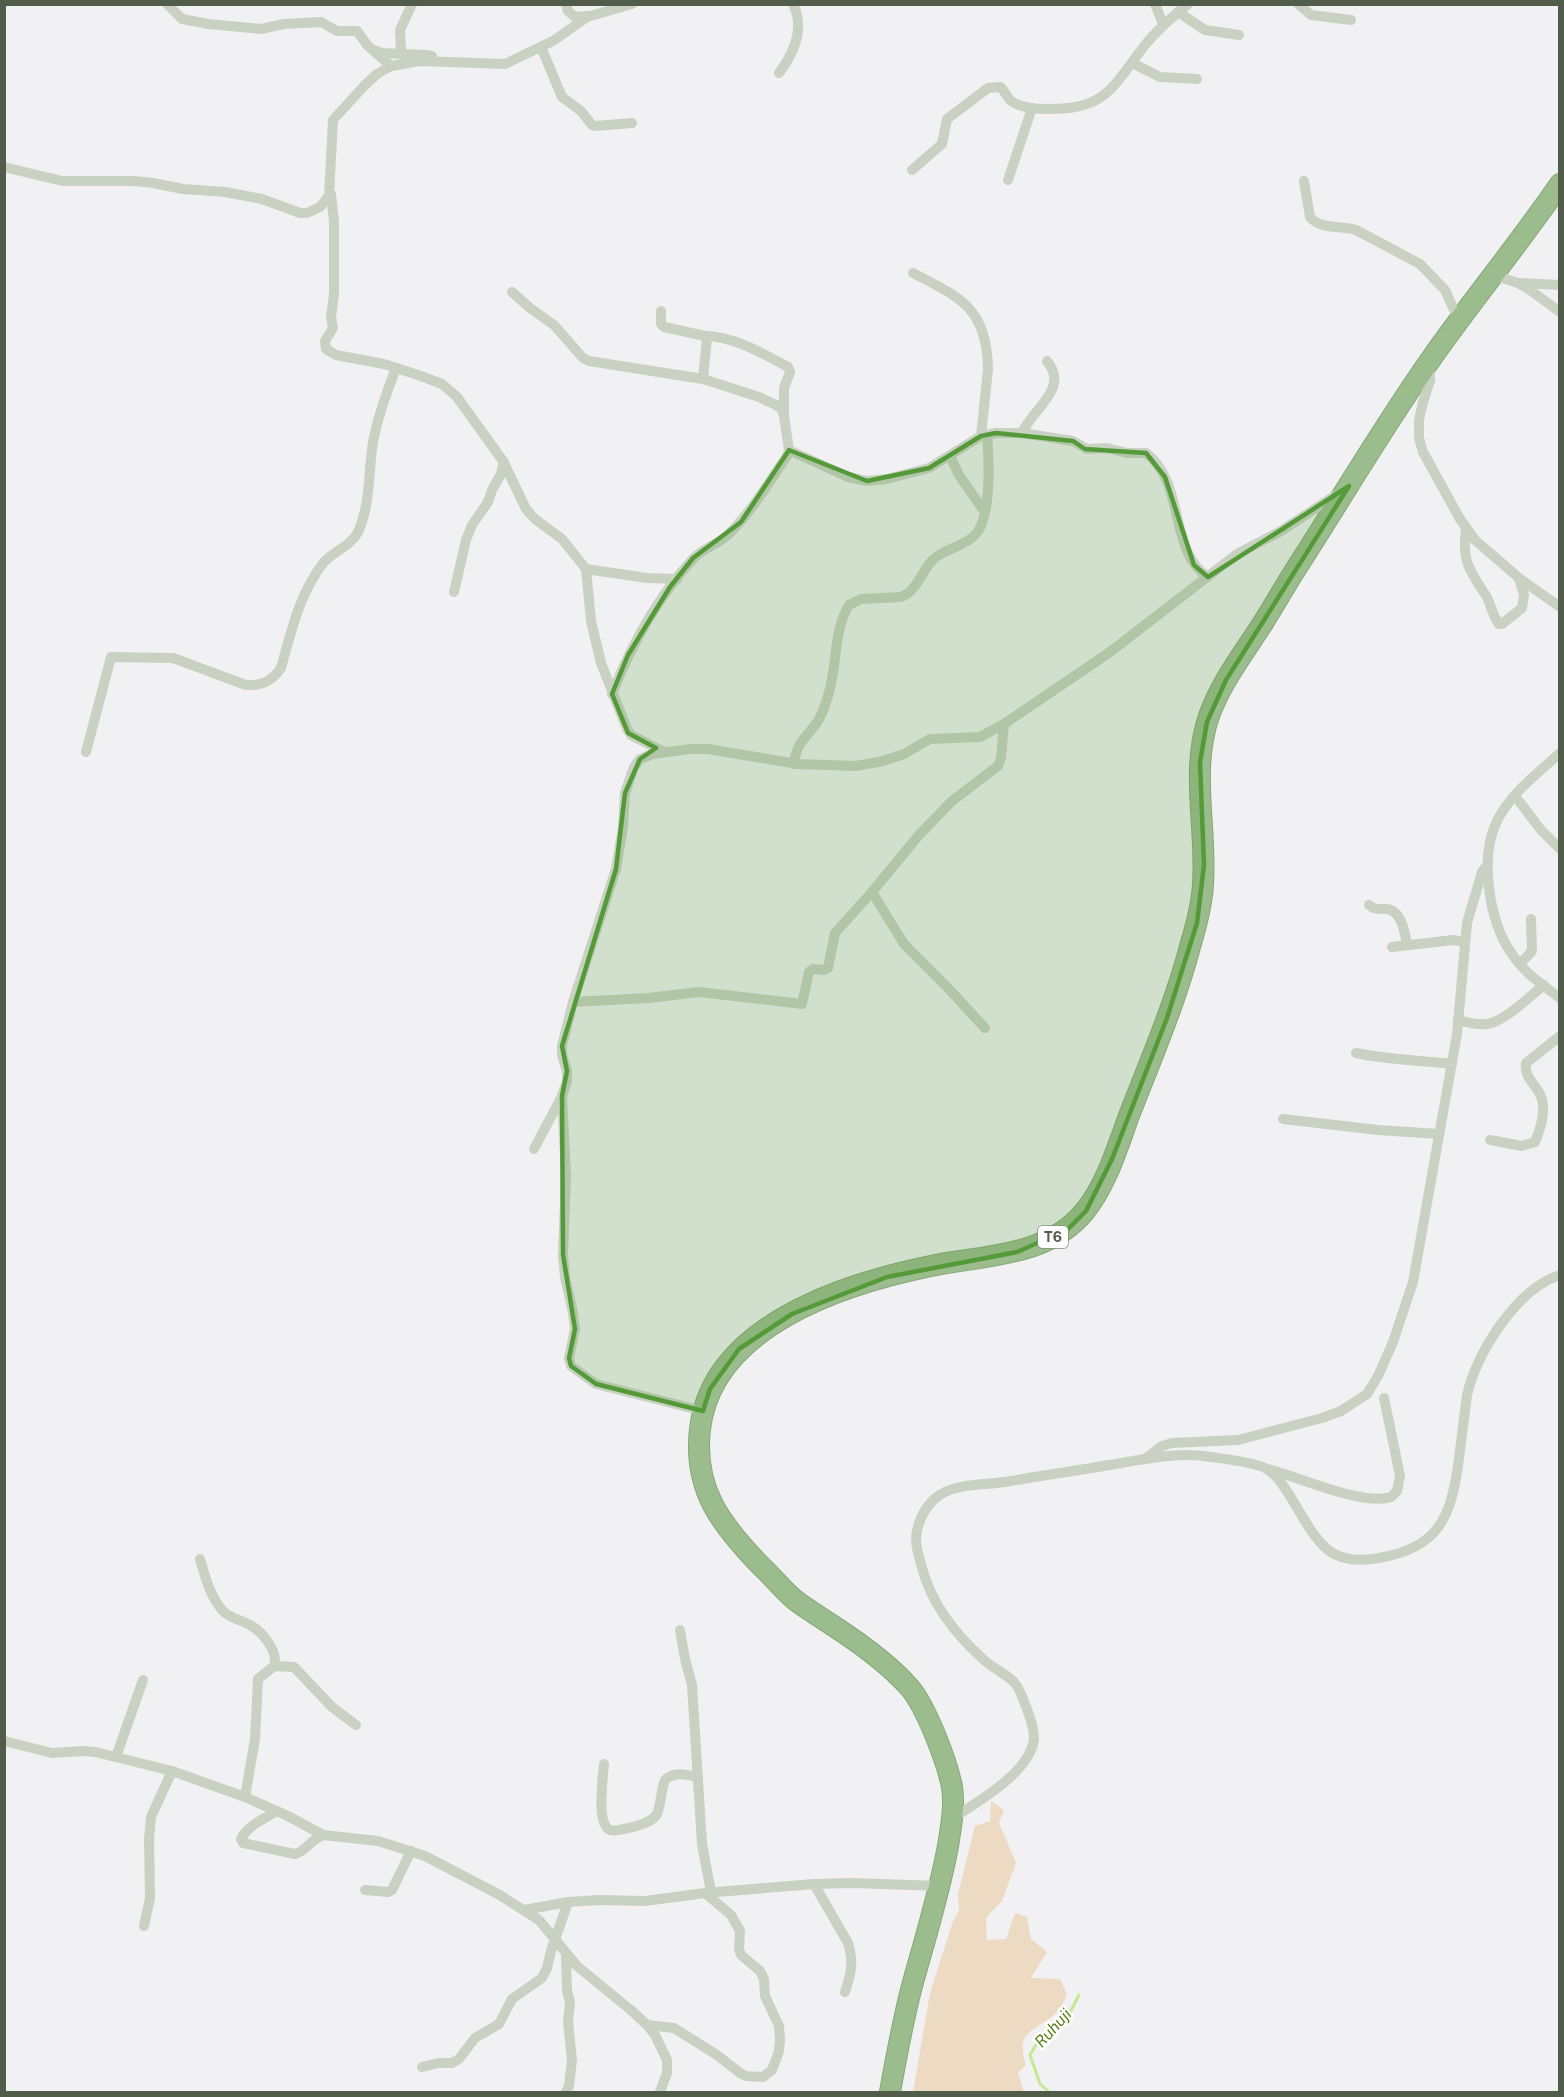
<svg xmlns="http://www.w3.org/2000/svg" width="1564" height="2097" font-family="'Public Sans',sans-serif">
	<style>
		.green { fill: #eddac3 }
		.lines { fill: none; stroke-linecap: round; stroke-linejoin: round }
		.stream { stroke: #c7e793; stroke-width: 3 }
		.highway-casing { stroke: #86a877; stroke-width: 22 }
		.street { stroke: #c9d1c3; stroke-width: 10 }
		.highway { stroke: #9bbc8c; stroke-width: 20 }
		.marked { fill: #549a38; fill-opacity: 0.2; stroke: #549a38; stroke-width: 4.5; stroke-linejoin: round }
		.labels { text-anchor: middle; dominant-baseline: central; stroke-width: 5; stroke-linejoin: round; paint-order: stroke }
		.shield { fill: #fff; stroke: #858e80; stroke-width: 1.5 }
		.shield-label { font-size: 14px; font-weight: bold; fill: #515d4a }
		.water-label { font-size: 16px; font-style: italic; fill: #577f15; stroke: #fff }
	</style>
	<rect width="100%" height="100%" fill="#f1f1f3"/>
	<path class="green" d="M991 1801 1004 1810 999 1823 1016 1863 1002 1901 986 1918 987 1940 1006 1939 1015 1913 1027 1917 1031 1939 1047 1952 1031 1978 1060 1979 1067 1994C1064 2001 1061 2010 1055 2014 1033 2033 1015 2030 1026 2065L1018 2073 1024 2092H913L930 1993 953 1921 959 1910 958 1894 975 1826 990 1821Z"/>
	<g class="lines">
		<path class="stream" d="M1049 2092 1040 2084 1030 2055 1041 2036 1068 2016 1079 1995"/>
		<defs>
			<path id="highway" d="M890 2092C897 2053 904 2013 915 1975 927 1932 940 1890 948 1846 951 1827 955 1806 952 1787 947 1761 926 1707 910 1688 889 1664 861 1644 835 1627 822 1618 808 1610 795 1600 783 1590 773 1577 761 1566 721 1525 693 1489 700 1429 712 1326 843 1284 931 1266 984 1255 1048 1257 1085 1211 1107 1184 1118 1145 1130 1113 1152 1057 1176 1001 1191 943 1197 923 1202 904 1203 884 1207 828 1190 771 1209 716 1221 682 1244 653 1263 623 1276 602 1288 581 1301 561 1344 494 1385 424 1431 359 1473 299 1519 244 1560 184"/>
		</defs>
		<use href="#highway" class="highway-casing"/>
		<g class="street">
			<path d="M167 4 182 19 208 24 261 29 284 24 321 22 337 31H357L368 46 391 66"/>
			<path d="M566 4 568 11 575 17 588 16"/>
			<path d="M1155 4 1163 24"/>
			<path d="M1298 4 1311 15 1351 20"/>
			<path d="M1178 12 1205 30 1239 35"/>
			<path d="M541 47 562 97 581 111 592 125 595 126 632 123"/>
			<path d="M374 50 382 53 426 55 432 56"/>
			<path d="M401 54 400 30 412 4"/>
			<path d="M1132 63 1160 77 1197 79"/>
			<path d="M779 73C794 53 805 28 793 4"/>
			<path d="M4 167 62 181H134L153 183 183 189 225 192 262 199 300 213H307L320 207 329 196 333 120 364 86 377 74 391 66 420 61 505 64 553 41 587 17 632 4"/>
			<path d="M912 170 942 144 947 119 988 88 1000 87C1005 91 1007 97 1011 101 1021 108 1035 109 1047 109 1107 110 1112 87 1145 45 1158 29 1172 17 1188 4"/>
			<path d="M1008 180 1032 108"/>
			<path d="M1304 181 1310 217C1321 230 1340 225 1356 230L1420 264 1445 290 1459 321"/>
			<path d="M331 194 334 221V294L331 317 333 328 325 341 326 349 336 355 384 364 421 376 442 384 457 397 503 461 526 509 535 519 562 539 586 569 591 621 601 663 627 729 631 735 664 752"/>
			<path d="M913 273C961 298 987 308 988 369L981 436"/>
			<path d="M1493 275 1518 283 1530 290 1560 312"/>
			<path d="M1521 283 1560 285"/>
			<path d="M512 292 530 308 554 325 583 358 589 361 703 379 759 397 776 405 782 410 784 416 789 450 787 456C769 482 752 511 729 534 718 545 702 548 692 560 657 598 631 646 612 694"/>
			<path d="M661 311V324L664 327 705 336 707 338 703 379"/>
			<path d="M705 336C733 336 764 354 788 367L790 372 784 388V416"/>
			<path d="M1430 364V381L1423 402 1419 420V438L1423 452 1460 519 1475 540 1519 578 1560 607"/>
			<path d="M1022 433C1033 408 1070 389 1047 361"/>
			<path d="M789 450 848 477 867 481 887 479 929 468 981 436 996 433H1022L1073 441 1087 449 1107 448 1127 453H1146C1186 483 1168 551 1208 577"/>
			<path d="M950 456 959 475 984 511"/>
			<path d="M1466 528C1462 559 1468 569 1485 594 1491 603 1492 615 1499 624H1502L1522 608 1524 595 1519 578"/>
			<path d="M586 569 647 578 677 579"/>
			<path d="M454 592 466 540 472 525 488 502 492 490 501 474 504 462"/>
			<path d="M86 752 111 657 173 658 246 685C262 686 272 681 281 668 291 632 300 592 324 562 334 551 351 546 358 532 371 503 368 472 373 442 378 416 387 392 396 368"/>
			<path d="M1560 753C1538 773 1510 794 1497 821 1479 857 1489 922 1512 954 1523 972 1543 985 1560 998"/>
			<path d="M794 764C797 740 806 739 818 721 822 714 825 706 827 699 838 669 832 633 849 605L861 599 901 597 907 594C920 585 923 567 935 558 947 548 965 546 975 535 992 518 989 458 987 435"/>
			<path d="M1515 796 1541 830 1560 849"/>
			<path d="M872 892 904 944 947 987 985 1028"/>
			<path d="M1369 905C1374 910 1380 909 1387 909 1402 911 1405 933 1407 945"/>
			<path d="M1392 947 1453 940 1465 942"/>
			<path d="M1520 964 1532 951 1531 919"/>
			<path d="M573 1002 648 998 699 992 802 1004 809 972 813 969 824 970 828 968 835 933 872 892 919 835 952 801 998 766 1001 758 1004 724"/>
			<path d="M1458 1020C1468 1023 1477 1025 1487 1024 1504 1022 1530 996 1544 985"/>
			<path d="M1356 1053C1388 1060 1420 1060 1452 1064"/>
			<path d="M562 1096 566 1175 563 1255 565 1277 573 1313 575 1329 569 1358 571 1366 596 1384 703 1411"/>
			<path d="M1283 1119 1378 1130 1439 1134"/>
			<path d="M1490 1140 1522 1146 1535 1142C1541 1128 1547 1109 1540 1094 1534 1083 1524 1077 1526 1063L1560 1036"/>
			<path d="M534 1149 562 1096 567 1081V1071L562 1055V1046L573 1002 616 869 623 827 625 793 634 767 640 759 653 754 690 749H708L798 764 856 766 883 761 904 754 930 739 980 737 1004 724 1110 652 1237 554 1281 531 1339 493"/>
			<path d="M1145 1459 1162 1446 1172 1443 1238 1440 1322 1418 1341 1411 1367 1394 1378 1376 1393 1342 1413 1282 1457 1034 1467 923 1482 872 1488 864"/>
			<path d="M1267 1469C1300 1477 1361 1506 1391 1497L1397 1491 1400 1476 1384 1398"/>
			<path d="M200 1559C205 1576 210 1597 223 1611 231 1619 239 1619 248 1624 261 1630 279 1651 274 1666L258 1679 255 1739 245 1797"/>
			<path d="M680 1630 685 1659 692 1685 702 1844 711 1892"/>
			<path d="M274 1666 294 1667 332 1707 356 1725"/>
			<path d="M4 1741 52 1753 83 1751 95 1752 172 1771 245 1797 288 1816 323 1835 378 1841 425 1856 498 1894 539 1920 577 1966 632 2011 647 2025 655 2035 667 2060V2073L660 2092"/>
			<path d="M116 1757 143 1680"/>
			<path d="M604 1764C603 1778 596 1824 610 1830 617 1832 626 1828 633 1827 642 1824 652 1822 657 1814 661 1805 662 1782 666 1779 675 1771 688 1775 698 1777"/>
			<path d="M277 1811C265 1818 247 1826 241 1839L243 1843 295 1854C305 1852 310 1840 323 1835"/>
			<path d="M953 1818C978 1802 1031 1771 1034 1739 1034 1730 1031 1720 1028 1712 1024 1702 1021 1690 1014 1682 1005 1673 992 1668 983 1659 955 1634 932 1605 922 1568 919 1556 914 1543 917 1531 920 1515 930 1499 945 1492 965 1483 990 1485 1011 1481 1044 1475 1076 1471 1109 1465 1134 1461 1161 1455 1186 1455 1201 1455 1256 1462 1267 1469 1289 1483 1303 1528 1327 1549 1341 1561 1362 1561 1379 1558 1437 1548 1450 1520 1458 1466 1461 1443 1464 1419 1467 1395 1477 1353 1516 1289 1560 1275"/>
			<path d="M814 1884 848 1943C854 1962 851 1974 845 1992"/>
			<path d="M365 1890 388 1892 392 1890 411 1851"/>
			<path d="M524 1910 568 1902 599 1900 645 1901 705 1893 814 1884 853 1883 940 1886"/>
			<path d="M144 1926 150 1898 149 1839 151 1817 172 1771"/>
			<path d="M647 2025 674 2028 717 2055 740 2073 746 2076 763 2077 772 2070 779 2051 780 2040 779 2026 765 1996 764 1979 760 1971 741 1955 739 1949 740 1931 731 1915 705 1893"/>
			<path d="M422 2067 438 2063H452L459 2059 475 2038 499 2024 512 1999 542 1978 547 1968 551 1951 568 1902"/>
			<path d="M566 2092 569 2086 572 2060 568 2022 570 2002 567 1991 566 1955"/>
		</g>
		<use href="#highway" class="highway"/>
	</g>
	<path class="marked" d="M996 433 1073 441 1085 449 1146 453 1165 477 1194 565 1208 577 1349 486 1226 680 1207 722 1200 762 1204 865 1197 923 1167 1018 1112 1159 1086 1211 1067 1230 1017 1252 887 1277 792 1314 739 1349 710 1389 703 1411 596 1384 571 1366 569 1358 575 1329 563 1255 562 1096 567 1071 562 1046 616 869 625 793 640 759 656 748 628 733 612 694 628 655 670 587 693 558 741 522 789 450 867 481 929 468 981 436Z"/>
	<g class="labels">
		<rect class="shield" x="1038" y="1226" width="30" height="22" rx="4.5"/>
		<g class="shield-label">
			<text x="1053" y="1237">T6</text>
		</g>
		<g class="water-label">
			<text transform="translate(1053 2028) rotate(-48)">Ruhuji</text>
		</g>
	</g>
	<rect width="1564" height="2097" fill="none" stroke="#515d4a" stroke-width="12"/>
</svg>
